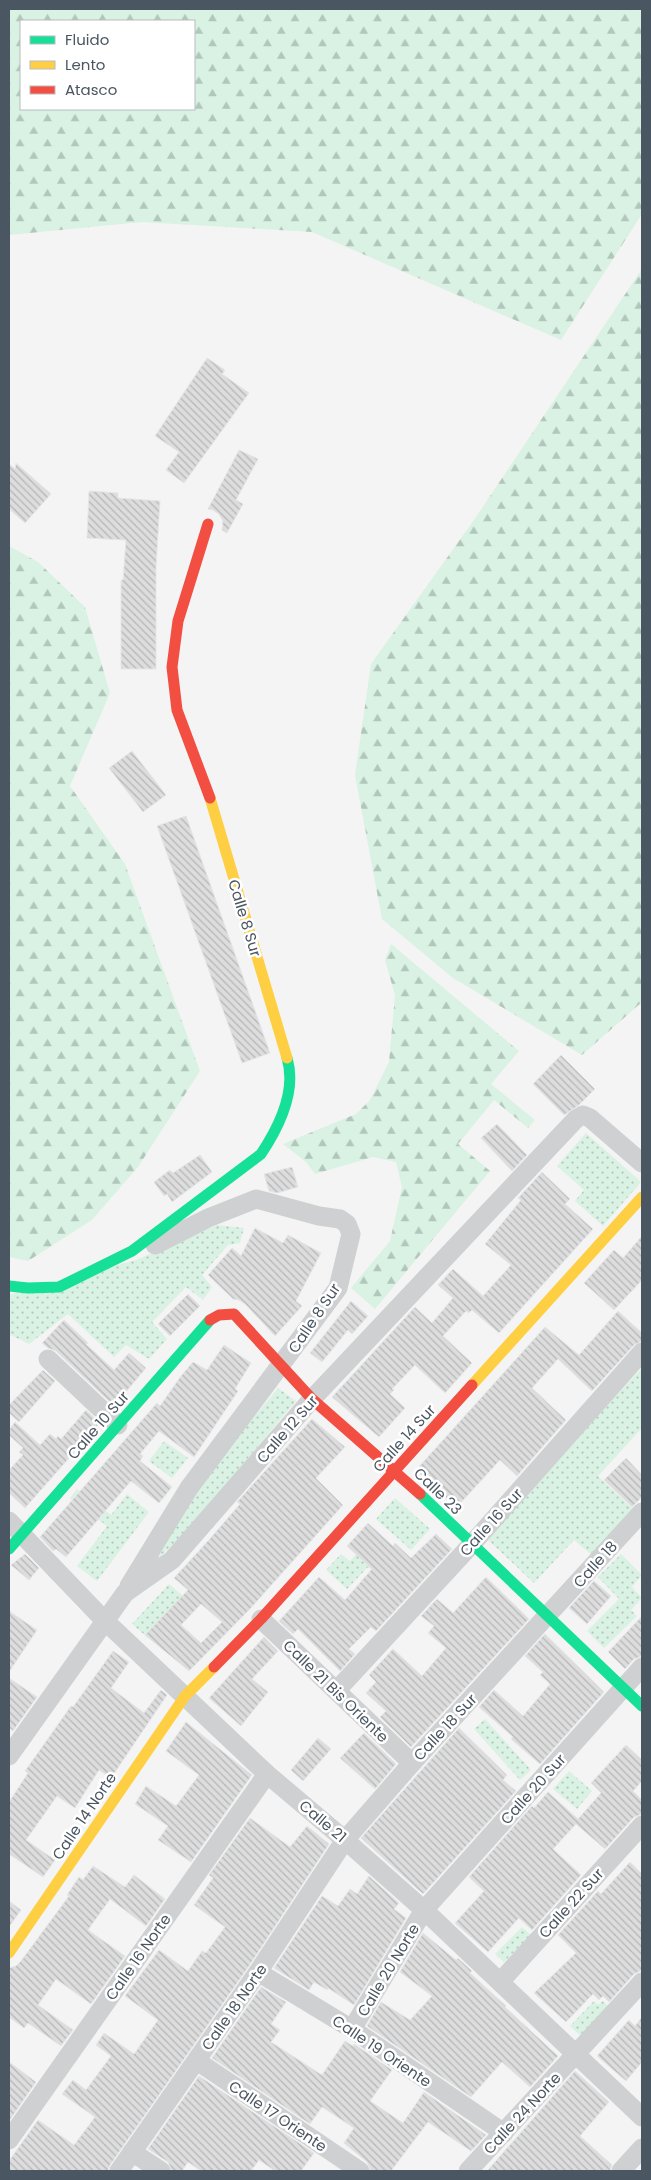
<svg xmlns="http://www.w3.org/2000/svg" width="651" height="2180" font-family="Poppins,sans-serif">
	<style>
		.grass { fill: url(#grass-dots) }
		.forest { fill: url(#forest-firs); fill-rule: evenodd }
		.building { fill: url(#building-back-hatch); stroke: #e5e6e7; fill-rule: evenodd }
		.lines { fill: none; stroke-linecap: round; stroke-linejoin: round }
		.street { stroke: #ced0d2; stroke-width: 19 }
		.fast { stroke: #16e098; stroke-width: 11 }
		.slow { stroke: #ffcf43; stroke-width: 11 }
		.jam { stroke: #f24e42; stroke-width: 11 }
		.labels { text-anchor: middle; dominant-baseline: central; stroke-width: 5; stroke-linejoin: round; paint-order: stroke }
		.street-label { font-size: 15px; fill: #4a5661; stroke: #fff }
	</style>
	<defs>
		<pattern id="grass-dots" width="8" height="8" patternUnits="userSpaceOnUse" patternTransform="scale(1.25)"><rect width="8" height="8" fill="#d9f2e3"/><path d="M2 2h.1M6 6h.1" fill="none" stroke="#b2c7bb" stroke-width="1.8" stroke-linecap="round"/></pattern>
		<pattern id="forest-firs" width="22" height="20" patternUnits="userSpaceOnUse" patternTransform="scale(1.25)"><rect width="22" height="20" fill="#d9f2e3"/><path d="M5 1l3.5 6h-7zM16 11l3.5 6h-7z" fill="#b2c7bb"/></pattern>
		<pattern id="building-back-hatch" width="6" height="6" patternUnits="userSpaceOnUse" patternTransform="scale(1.25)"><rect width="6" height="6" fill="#ddddde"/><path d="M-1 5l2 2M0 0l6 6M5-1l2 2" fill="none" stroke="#b5b6b7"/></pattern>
	</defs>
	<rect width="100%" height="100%" fill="#f4f4f4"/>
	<g class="grass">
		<path d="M586 1133 641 1182 603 1226 575 1201 584 1190 557 1166Z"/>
		<path d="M217 1225 244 1228 240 1243 228 1245 202 1275 212 1287 203 1300 186 1287 152 1322 167 1339 149 1359 126 1345 114 1357 68 1314 29 1344 9 1334V1295L136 1260Z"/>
		<path d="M642 1368V1428L598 1476 635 1511 593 1556 574 1540 534 1583 484 1536Z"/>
		<path d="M278 1388 296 1401 184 1534 156 1560C179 1499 237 1439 278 1388Z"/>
		<path d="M164 1441 188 1458 172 1478 149 1461Z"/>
		<path d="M77 1489 111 1515 127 1494 149 1512 97 1581 77 1566 107 1526 70 1498Z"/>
		<path d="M395 1498 430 1529 411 1550 376 1519Z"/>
		<path d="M361 1549 378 1565 373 1571 368 1567 347 1589 326 1570 341 1554 350 1561Z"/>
		<path d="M621 1554 642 1575 632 1587 642 1598 631 1610 637 1616 604 1648 587 1631 619 1599 598 1577Z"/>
		<path d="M169 1584 183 1596 146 1636 132 1624Z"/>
		<path d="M485 1719 531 1770 520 1780 474 1729Z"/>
		<path d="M569 1771 592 1791 577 1809 553 1789Z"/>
		<path d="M522 1927 531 1935 504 1962 495 1954Z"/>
		<path d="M594 2001 598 2005 603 2001 609 2007 582 2037 570 2026Z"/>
	</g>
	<g class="forest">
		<path d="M9 9H642V214L561 340 312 232 142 222 9 235ZM21 21H194V109H21Z"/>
		<path d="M642 269V1002L582 1055 453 978 382 919 355 775 371 664 474 520Z"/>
		<path d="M9 546 38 562 85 607 110 693 70 786 125 864 200 1071 138 1167 92 1220 28 1261 9 1257Z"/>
		<path d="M391 944 519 1051 491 1084 535 1120 528 1128 494 1100 458 1144 490 1171 375 1309 351 1288 390 1241 402 1187 396 1162 373 1157 315 1174 306 1162 283 1144 356 1114 370 1100 389 1062 395 995 385 960Z"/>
	</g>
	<g class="building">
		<path d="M207 358 225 370 222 374 249 393 184 483 166 470 179 452 155 436Z"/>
		<path d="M239 450 258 459 236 500 243 504 227 533 222 530 223 521 219 514 213 510 208 509Z"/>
		<path d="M16 463 51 494 25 523 9 509V464L15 469Z"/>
		<path d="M89 491 118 493V498L160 501 156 567V669H121V580H123L126 540 87 538Z"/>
		<path d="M132 751 166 795 143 812 109 768Z"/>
		<path d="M186 816 270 1053 242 1063 157 826Z"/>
		<path d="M561 1055 595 1089 579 1105 564 1115 533 1084Z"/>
		<path d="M497 1124 527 1155 512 1171 481 1138Z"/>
		<path d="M200 1155 212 1172 172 1202 167 1194 164 1196 154 1182 170 1170 173 1173Z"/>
		<path d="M292 1167 298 1187 277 1193 269 1191 264 1174Z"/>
		<path d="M542 1172 570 1199 565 1204 593 1229 499 1333 472 1310 469 1313 466 1311 443 1336 472 1363 445 1393 415 1365 392 1389 394 1390 390 1394 405 1408 379 1437 332 1397 415 1307 432 1323 453 1298 438 1285 453 1269 483 1296 511 1265 485 1244 521 1200 518 1198Z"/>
		<path d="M255 1228 283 1243 288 1235 321 1253 296 1301 302 1306 275 1336 245 1304 239 1300 233 1299 208 1275 232 1248 241 1256Z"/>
		<path d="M642 1236V1280L614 1310 584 1283 614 1250 623 1258Z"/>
		<path d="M188 1294 200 1306 170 1336 158 1324Z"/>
		<path d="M351 1301 368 1316 352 1334 348 1330 322 1362 310 1353Z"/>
		<path d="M618 1311 642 1333V1341L634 1345 592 1391 558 1359 532 1388 566 1420 517 1476 500 1460 456 1508 416 1470 545 1327 579 1355Z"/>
		<path d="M64 1320 88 1343 86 1344 114 1370 129 1353 146 1368 114 1406 56 1351 48 1348 42 1343Z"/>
		<path d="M224 1345 251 1363 235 1389 238 1391 194 1457 159 1431 140 1454 143 1456 140 1461 172 1487 159 1503 131 1481 66 1557 56 1549 53 1551 40 1537 157 1403 160 1406 181 1376 193 1362 207 1370Z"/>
		<path d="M43 1370 55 1381 19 1422 9 1413V1405Z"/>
		<path d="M86 1410 100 1423 25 1508 9 1493V1470L23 1455 19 1452 23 1448 9 1435V1430L15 1422 40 1445 50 1434 56 1439 58 1436 61 1439Z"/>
		<path d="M312 1419 345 1447 316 1478 343 1505 250 1609 189 1671 145 1635 188 1590 174 1578 207 1542 240 1504 237 1502ZM201 1604 222 1622 201 1643 181 1625Z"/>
		<path d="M626 1458 642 1475V1497L632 1507 604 1480Z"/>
		<path d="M368 1523 393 1546 395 1543 411 1558 436 1534 452 1549 376 1631 371 1627 349 1649 355 1654 340 1671 298 1629 293 1634 279 1621 319 1577 345 1600 372 1569 347 1546Z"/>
		<path d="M25 1554 39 1568 29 1580 11 1565Z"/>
		<path d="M486 1577 529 1619 411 1747 380 1717 386 1711 366 1693 376 1682 369 1675 393 1649 422 1676 446 1648 428 1633 434 1626 421 1616 437 1599 453 1613Z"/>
		<path d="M594 1581 611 1596 587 1624 569 1608Z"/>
		<path d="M9 1611 37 1630 9 1672Z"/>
		<path d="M642 1616V1656L634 1659 625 1669 608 1652Z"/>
		<path d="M545 1634 604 1692 540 1764 511 1739 513 1737 479 1707 494 1690 523 1716 550 1684 540 1675 543 1672 525 1656Z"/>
		<path d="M264 1637 278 1651 252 1679 268 1692 241 1726 209 1698Z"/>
		<path d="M113 1651 129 1662 111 1688 144 1713 161 1690 167 1695 111 1778 99 1770 75 1808 57 1796 26 1840 55 1860 43 1877 9 1854V1802L28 1773 25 1771 59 1723 71 1706 73 1707Z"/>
		<path d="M9 1678 37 1697 13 1731 9 1728Z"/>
		<path d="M186 1722 252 1775 191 1862 158 1840 168 1826 135 1804 146 1786 176 1806 199 1775 166 1751Z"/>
		<path d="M459 1728 507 1775 503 1780 516 1791 423 1894 361 1838Z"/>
		<path d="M364 1733 396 1764 375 1789 340 1758Z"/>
		<path d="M318 1738 331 1749 303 1781 291 1770Z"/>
		<path d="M626 1745 642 1760V1781L633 1791 642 1800V1814L634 1817 605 1849 576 1824 553 1849 581 1875 532 1930 519 1918 488 1952 455 1923 484 1891 469 1877 532 1806 534 1808 548 1792 578 1819 601 1793 591 1783Z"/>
		<path d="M250 1818 290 1847 307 1826 329 1844 249 1966 110 2165 108 2171H9V2161L38 2120 74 2145 95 2117 62 2094 73 2080 86 2090 111 2056 96 2045 104 2033 134 2054 158 2020 125 1996 159 1950 188 1971 202 1951 206 1953 225 1927 194 1905 213 1878 209 1875Z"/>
		<path d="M630 1862 642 1874V1970L634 1974 609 2002 603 1996 599 2000 593 1994 566 2022 534 1993 576 1953 558 1935 598 1891 601 1894Z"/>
		<path d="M93 1866 125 1887 134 1875 165 1899 146 1926 110 1899 88 1930 125 1956 91 2004 56 1979 38 2005 73 2030 61 2046 28 2023 24 2028 9 2017V1968L16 1966 21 1961 69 1896 67 1895 79 1877 83 1880Z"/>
		<path d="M369 1876 399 1903 394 1909 406 1918 354 2005 328 1988 327 1990 314 1982 309 1990 274 1968 322 1896 338 1906 350 1889 357 1894Z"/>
		<path d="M9 1901 21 1910 9 1927Z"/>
		<path d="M423 1933 456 1960 458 1958 472 1971 470 1973 506 2006 505 2007 558 2056 530 2087 502 2062 471 2097 367 2026 381 2002 410 2020 432 1996 400 1972Z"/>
		<path d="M261 1987 286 2002 271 2024 280 2030 271 2042 322 2075 345 2041 353 2046 354 2044 392 2070 370 2101 403 2123 424 2092 486 2135 471 2151 428 2122 391 2171H371L367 2162 344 2143 354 2128 322 2107 310 2124 212 2058Z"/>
		<path d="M642 2017V2062L626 2081 597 2056 629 2020 635 2026Z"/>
		<path d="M9 2062 36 2082 9 2121Z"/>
		<path d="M575 2071 609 2102 580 2136 612 2165 610 2171H487Z"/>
		<path d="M199 2076 314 2153 301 2171H275L259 2160 251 2171H201L188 2162 182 2171H172L168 2162 148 2149Z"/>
	</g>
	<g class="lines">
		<g class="street">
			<path d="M48 1359 118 1425"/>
			<path d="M9 1521 104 1620 267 1774 345 1840 424 1910 642 2117"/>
			<path d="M129 1586 189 1488 338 1288 351 1234 347 1224 340 1219 319 1216 256 1199 208 1218 155 1245"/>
			<path d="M261 1619 412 1763"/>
			<path d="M337 1690 471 1545 642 1352"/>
			<path d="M9 1756 125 1593 172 1560 312 1399 576 1119 583 1115 590 1118 642 1163"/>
			<path d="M258 1972 352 2029 504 2133"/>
			<path d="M500 1982 642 1825"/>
			<path d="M352 2029 424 1910 642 1667"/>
			<path d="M197 2061 360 2171"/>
			<path d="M9 2140 267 1774"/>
			<path d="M132 2152 161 2171"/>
			<path d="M119 2171 258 1972 345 1840 412 1763 642 1512"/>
			<path d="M468 2171 642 1982"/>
			<path d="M621 2171 642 2148"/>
		</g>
		<g class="fast">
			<path d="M9 1286 28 1288 59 1287 132 1251 261 1154C279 1127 297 1091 287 1058"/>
			<path d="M420 1494 642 1706"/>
			<path d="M9 1549 210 1320"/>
		</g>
		<g class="slow">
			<path d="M210 798 287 1058"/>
			<path d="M472 1385 642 1197"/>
			<path d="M9 1953 185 1696 214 1667"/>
		</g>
		<g class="jam">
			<path d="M208 524 178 621 172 667 177 710 210 798"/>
			<path d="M210 1320 219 1315 234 1314 312 1399 420 1494"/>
			<path d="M214 1667 261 1619 472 1385"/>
		</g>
	</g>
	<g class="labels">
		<g class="street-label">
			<text transform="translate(245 918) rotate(73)">Calle 8 Sur</text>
			<text transform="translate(314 1318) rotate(-56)">Calle 8 Sur</text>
			<text transform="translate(98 1425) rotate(-49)">Calle 10 Sur</text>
			<text transform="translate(287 1429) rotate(-49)">Calle 12 Sur</text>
			<text transform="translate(404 1438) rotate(-48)">Calle 14 Sur</text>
			<text transform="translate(438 1491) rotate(44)">Calle 23</text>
			<text transform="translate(491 1522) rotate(-48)">Calle 16 Sur</text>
			<text transform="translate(595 1564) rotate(-48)">Calle 18</text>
			<text transform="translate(336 1691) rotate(44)">Calle 21 Bis Oriente</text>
			<text transform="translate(445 1727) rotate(-47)">Calle 18 Sur</text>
			<text transform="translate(533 1789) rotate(-48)">Calle 20 Sur</text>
			<text transform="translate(84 1816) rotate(-56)">Calle 14 Norte</text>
			<text transform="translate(323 1821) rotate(40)">Calle 21</text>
			<text transform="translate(571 1903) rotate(-48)">Calle 22 Sur</text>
			<text transform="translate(138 1957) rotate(-55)">Calle 16 Norte</text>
			<text transform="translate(388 1970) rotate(-59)">Calle 20 Norte</text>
			<text transform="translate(234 2007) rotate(-55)">Calle 18 Norte</text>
			<text transform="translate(382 2051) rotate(34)">Calle 19 Oriente</text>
			<text transform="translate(522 2113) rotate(-47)">Calle 24 Norte</text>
			<text transform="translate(278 2116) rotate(34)">Calle 17 Oriente</text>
		</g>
	</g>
	<rect width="651" height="2180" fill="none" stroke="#4a5661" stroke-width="20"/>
	<rect x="20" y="20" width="175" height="90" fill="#ffffff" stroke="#b7bbc0"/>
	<rect x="30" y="36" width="25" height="8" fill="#16e098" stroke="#b7bbc0"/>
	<text x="65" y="45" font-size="15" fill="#4a5661">Fluido</text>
	<rect x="30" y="61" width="25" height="8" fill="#ffcf43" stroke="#b7bbc0"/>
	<text x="65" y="70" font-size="15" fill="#4a5661">Lento</text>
	<rect x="30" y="86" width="25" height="8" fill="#f24e42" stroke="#b7bbc0"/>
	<text x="65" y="95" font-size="15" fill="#4a5661">Atasco</text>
</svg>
